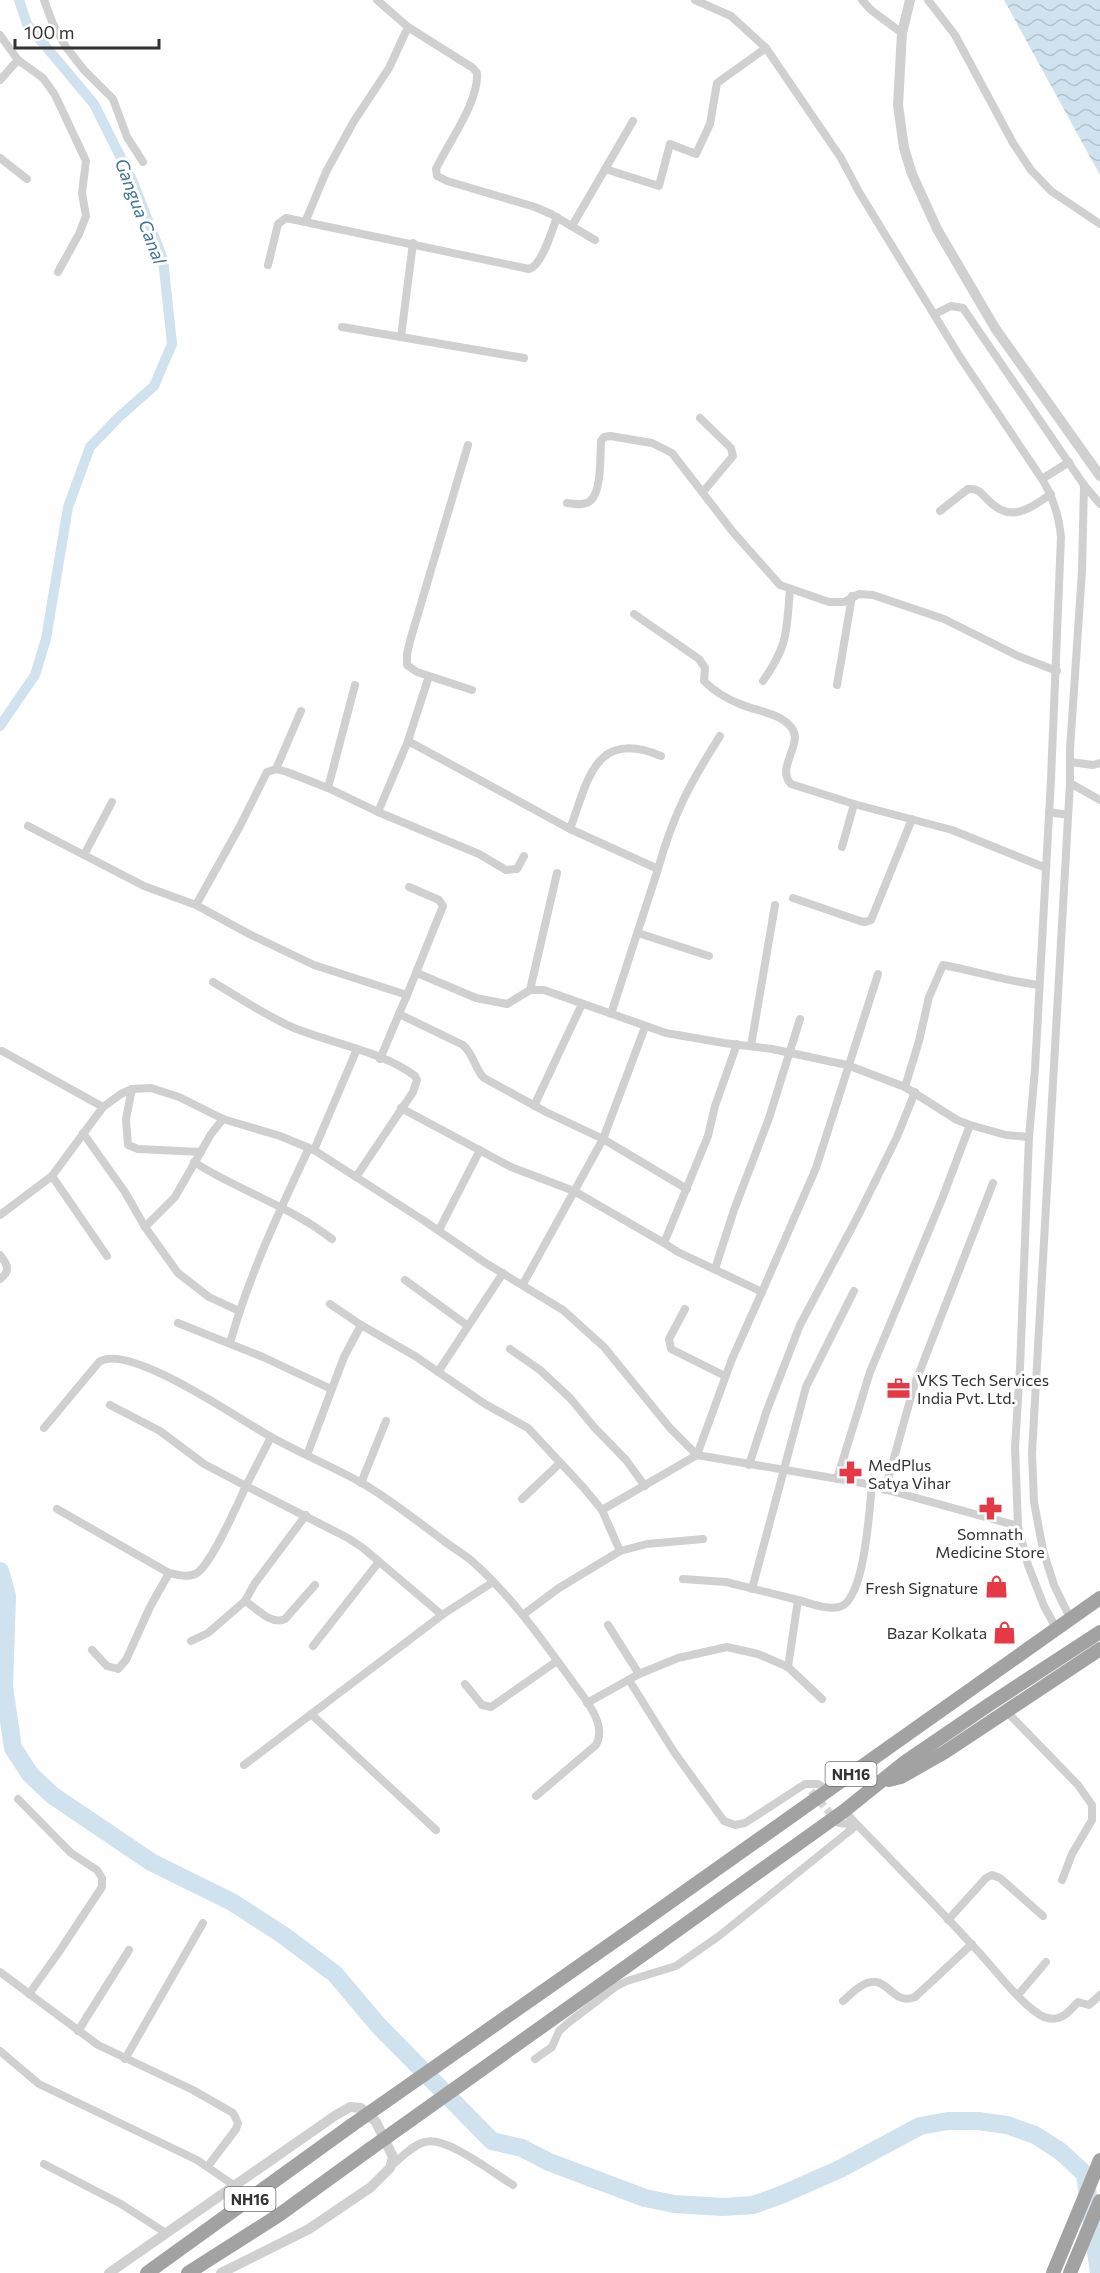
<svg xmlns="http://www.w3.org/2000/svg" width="1100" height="2273" font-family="Commissioner,sans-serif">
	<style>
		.water { fill: url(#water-waves) }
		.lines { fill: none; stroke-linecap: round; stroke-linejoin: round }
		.canal { stroke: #cfe2ee; stroke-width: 10 }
		.river { stroke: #cfe2ee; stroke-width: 18 }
		.minor-tunnel { stroke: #d6d6d6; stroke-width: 8; stroke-dasharray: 8 4; stroke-linecap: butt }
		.minor { stroke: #d0d0d0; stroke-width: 8 }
		.tertiary { stroke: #d0d0d0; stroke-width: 10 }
		.trunk { stroke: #a2a2a2; stroke-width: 14 }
		.trunk-bridge { stroke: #a2a2a2; stroke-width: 14 }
		.labels { text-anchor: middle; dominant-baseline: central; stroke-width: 6; stroke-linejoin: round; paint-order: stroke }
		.shield { fill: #fff; stroke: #707070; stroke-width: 1.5 }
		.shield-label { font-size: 15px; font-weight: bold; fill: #333 }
		.poi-label { font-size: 16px; fill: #333; stroke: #fff; text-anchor: start }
		.water-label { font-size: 18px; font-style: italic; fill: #3f7597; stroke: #fff }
	</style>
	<defs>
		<pattern id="water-waves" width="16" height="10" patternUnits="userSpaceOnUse" patternTransform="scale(1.5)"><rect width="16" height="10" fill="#cfe2ee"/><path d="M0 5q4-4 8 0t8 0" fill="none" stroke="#b2c2cd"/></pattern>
	</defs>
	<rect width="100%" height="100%" fill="#fff"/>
	<path class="water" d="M1004 0H1100V175Z"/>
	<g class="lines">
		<path class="canal" d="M0 726 35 675 46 639 68 507 90 447 119 417 154 386 172 344 163 259 133 182 94 104 27 24 19 0"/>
		<path class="river" d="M0 1571 7 1596 4 1687 13 1748 30 1774 52 1795 151 1862 232 1902 283 1935 335 1974 378 2025 492 2141 522 2148 549 2162 645 2198 674 2204 723 2207 753 2205 781 2195 840 2169 920 2126 948 2121H978L1007 2125 1035 2135 1060 2151 1085 2174 1099 2273"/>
		<path class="minor-tunnel" d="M811 1791 836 1820"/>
		<g class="minor">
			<path d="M44 0 53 24 66 47 84 70 113 99 127 137 143 162"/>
			<path d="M377 0 408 27 473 68 477 73C479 102 448 143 436 169L437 176 447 181 535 207 551 214 595 240"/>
			<path d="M695 0 731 16 766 48 841 158 859 192 960 357 1042 479C1053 497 1059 515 1061 537L1051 779 1035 1069 1029 1137 1020 1368 1015 1447 1018 1526 1028 1565 1044 1606 1056 1628"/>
			<path d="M862 0 871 10 902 33"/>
			<path d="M928 0 955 35 1013 143 1031 170 1051 191 1100 224"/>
			<path d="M0 35 18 60 43 78 55 95 86 161 82 193 86 216 79 234 58 272"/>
			<path d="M0 80 18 60"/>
			<path d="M0 158 27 179"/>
			<path d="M605 169 659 186 670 144 696 154 710 124 717 83 766 48"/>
			<path d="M306 220 326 172 354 121 389 68 408 27"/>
			<path d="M572 226 633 121"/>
			<path d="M268 265 278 224 286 218 529 269C542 266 552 230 557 217"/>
			<path d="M935 314 951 306 963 308 1084 485 1082 571 1070 749V783L1032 1453 1034 1502 1043 1550 1054 1585 1070 1618"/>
			<path d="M342 327 524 358"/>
			<path d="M401 337 413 243"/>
			<path d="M700 418 731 448 733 456 703 492"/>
			<path d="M468 445 410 641 407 654V665L417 672 472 690"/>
			<path d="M1042 479 1069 462"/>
			<path d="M1084 485 1100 504"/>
			<path d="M567 503C574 504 584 506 590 501 602 492 600 455 601 441L604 437 610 436 652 443 672 453 733 532 780 585 829 602H844L859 594 873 595 944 619 1018 656 1057 671"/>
			<path d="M940 511 968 489C978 488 981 493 988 500 1010 523 1028 510 1051 494"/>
			<path d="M634 614 699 659 705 668 704 681C714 691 727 699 740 704 756 711 780 713 791 727 805 743 775 767 791 784L854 804 952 830 1046 868"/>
			<path d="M763 681C789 644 786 632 790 590"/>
			<path d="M837 685 852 596"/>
			<path d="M408 741 429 676"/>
			<path d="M1070 762 1093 765 1100 763"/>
			<path d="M276 769 301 711"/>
			<path d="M1070 783 1100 800"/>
			<path d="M328 788 355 685"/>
			<path d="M378 812 479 854 506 870 517 869 524 856"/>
			<path d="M1049 812 1068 815"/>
			<path d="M28 826 144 886 196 905 249 934 314 965 407 995 443 906 439 900 409 887"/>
			<path d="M570 829C588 780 595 728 661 756"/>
			<path d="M842 847 854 804"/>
			<path d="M84 855 112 802"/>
			<path d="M658 869C673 815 690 783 720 736"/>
			<path d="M793 898 860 921 865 922 871 920 912 819"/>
			<path d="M196 905 240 826 267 772 276 769 287 772 328 788 378 812 408 741 570 829 658 869 611 1014"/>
			<path d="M638 933 709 956"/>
			<path d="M417 973 476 998 507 1004 530 990H544L666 1033 724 1043 772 1049 847 1065 905 1087 957 1120 970 1125 1006 1135 1029 1137"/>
			<path d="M213 982C240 998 266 1016 294 1028 331 1043 384 1052 415 1076L417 1080 413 1092 356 1177"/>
			<path d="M530 990 557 873"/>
			<path d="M399 1014 463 1045C475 1056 474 1068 484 1078L546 1112 603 1139 687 1189"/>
			<path d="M737 1044 715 1106 708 1136 664 1243 678 1252 762 1292 816 1168 878 974"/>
			<path d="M751 1046 775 905"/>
			<path d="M2 1051 103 1107"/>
			<path d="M380 1059 407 995"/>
			<path d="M905 1087 919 1041 929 997 943 965C975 971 1006 981 1039 985"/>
			<path d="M132 1089 126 1119 128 1145 138 1149 201 1152"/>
			<path d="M534 1106 582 1004"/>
			<path d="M401 1108 511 1167 574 1191 664 1243"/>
			<path d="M83 1133 125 1192 145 1227 178 1273 209 1297 239 1311"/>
			<path d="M314 1150 357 1049"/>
			<path d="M194 1162C239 1191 290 1206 332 1239"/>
			<path d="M52 1176 107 1256"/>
			<path d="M0 1215 52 1176 103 1107 121 1094 132 1089 151 1088 179 1097 223 1119 280 1136 314 1150 423 1220 484 1262 563 1310 604 1347 670 1428 697 1455 862 1483 1018 1526"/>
			<path d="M145 1227 175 1197 211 1134 223 1119"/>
			<path d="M439 1230 480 1150"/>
			<path d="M0 1255C8 1265 11 1271 0 1279"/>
			<path d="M715 1269 734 1210 769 1118 800 1019"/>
			<path d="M405 1280 468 1326"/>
			<path d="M523 1284 603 1139 645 1027"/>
			<path d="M330 1304 361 1325 415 1356 485 1404 528 1428 583 1487 602 1510 620 1551"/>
			<path d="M685 1309 669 1339 671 1349 725 1376"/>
			<path d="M178 1323 263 1357 331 1389"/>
			<path d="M230 1343C249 1275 279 1212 309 1148"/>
			<path d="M510 1349 540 1370 570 1398 594 1427 626 1460 645 1486"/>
			<path d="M438 1372 503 1273"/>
			<path d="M44 1428 99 1362C128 1341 243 1422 273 1438 302 1454 333 1467 362 1483 391 1500 417 1521 444 1541 453 1548 464 1554 473 1562 513 1598 541 1638 572 1681 584 1698 608 1724 596 1745L536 1796"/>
			<path d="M271 1437 246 1486 348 1538 363 1548 442 1615 493 1582"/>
			<path d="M307 1455 344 1357 361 1325"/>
			<path d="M749 1465 767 1410 800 1325 858 1216 897 1137 915 1092"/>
			<path d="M837 1479 870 1372 942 1199 970 1125"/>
			<path d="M361 1483 386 1421"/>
			<path d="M885 1490 914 1386 993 1183"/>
			<path d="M522 1499 560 1463"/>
			<path d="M57 1509 169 1573C178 1575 189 1578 197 1573 212 1563 237 1505 246 1486L204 1464 160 1431 110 1405"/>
			<path d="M602 1510 697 1455 732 1359 762 1292"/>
			<path d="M683 1579 726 1582 798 1600"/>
			<path d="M752 1589 806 1387 854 1291"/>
			<path d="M245 1601C256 1608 272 1626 285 1619L315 1585"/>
			<path d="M524 1614 559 1588 620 1551 647 1544 703 1539"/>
			<path d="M608 1625 639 1674"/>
			<path d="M191 1641 208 1633 245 1601 255 1583 306 1515"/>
			<path d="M313 1646 378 1563"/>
			<path d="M92 1650 107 1666 118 1669 126 1660 150 1607 169 1573"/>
			<path d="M788 1667 798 1600C810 1603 826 1610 839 1607 865 1601 869 1510 872 1486"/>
			<path d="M629 1680 674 1752 724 1821 735 1825 745 1823 805 1784H818L828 1790"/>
			<path d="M465 1684 482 1705 491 1707 557 1661"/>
			<path d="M587 1703 639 1674 678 1658 727 1647 758 1654 788 1667 822 1699"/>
			<path d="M1006 1711 1078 1785 1092 1805V1820L1072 1854 1062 1880"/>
			<path d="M311 1714 436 1830"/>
			<path d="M244 1765 442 1615"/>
			<path d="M18 1799 71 1853 97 1870 102 1878V1887L59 1952 29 1994"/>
			<path d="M844 1811C887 1856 931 1900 973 1946 991 1964 1022 2007 1044 2017 1060 2023 1068 2013 1078 2002L1089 2005 1100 1995"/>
			<path d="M839 1823 848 1824 851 1830"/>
			<path d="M948 1920 986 1878 992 1875 1000 1878 1043 1916"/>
			<path d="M0 1972 98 2045 193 2090 233 2113 238 2123 236 2129 208 2166"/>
			<path d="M1018 1995 1046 1962"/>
			<path d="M843 2001C850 1995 858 1986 867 1983 888 1975 892 2006 915 1997L972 1944"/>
			<path d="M78 2031 129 1950"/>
			<path d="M0 2051 39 2084 197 2160 235 2186"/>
			<path d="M125 2059 203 1923"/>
			<path d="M535 2059 552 2047 559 2031 568 2023 615 1987 627 1981 676 1966 719 1936 857 1825"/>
			<path d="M44 2164 121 2204 166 2233"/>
			<path d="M390 2167C400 2159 412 2145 425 2142 447 2136 493 2173 513 2185"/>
		</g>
		<g class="tertiary">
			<path d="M910 0 902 33 898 105 904 148 912 174 937 229 995 328 1100 476"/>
			<path d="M109 2273 336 2115 350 2107 361 2108 376 2122 393 2157 390 2168 371 2187 309 2229 221 2273"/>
		</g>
		<g class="trunk">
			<path d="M889 1780 901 1777 945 1752 1100 1649"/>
			<path d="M642 1922 1100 1598"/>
			<path d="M658 1944 844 1811 905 1762 990 1704 1100 1632"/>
			<path d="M147 2273 352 2125"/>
			<path d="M188 2273 279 2215 370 2149"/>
			<path d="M1053 2273 1100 2160"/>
			<path d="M1070 2273 1100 2201"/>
		</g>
		<g class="trunk-bridge">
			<path d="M352 2125 642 1922"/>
			<path d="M370 2149 658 1944"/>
		</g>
	</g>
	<defs>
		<symbol id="office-bare" viewBox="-9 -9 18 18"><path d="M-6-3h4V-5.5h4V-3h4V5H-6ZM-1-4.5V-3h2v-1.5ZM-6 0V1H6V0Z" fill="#e63946" stroke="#fff" stroke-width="2.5" paint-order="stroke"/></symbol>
		<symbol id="pharmacy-bare" viewBox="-9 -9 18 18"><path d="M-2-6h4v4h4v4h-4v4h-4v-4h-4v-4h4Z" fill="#e63946" stroke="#fff" stroke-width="2.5" paint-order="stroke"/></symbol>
		<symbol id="shop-bare" viewBox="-9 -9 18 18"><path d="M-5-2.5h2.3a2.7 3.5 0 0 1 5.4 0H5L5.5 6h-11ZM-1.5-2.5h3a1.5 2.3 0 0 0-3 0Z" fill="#e63946" stroke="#fff" stroke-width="2.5" paint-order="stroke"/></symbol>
	</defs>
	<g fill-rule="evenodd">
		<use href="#office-bare" x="882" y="1372" width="33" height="33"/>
		<use href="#pharmacy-bare" x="834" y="1456" width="33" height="33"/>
		<use href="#pharmacy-bare" x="974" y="1492" width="33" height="33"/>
		<use href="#shop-bare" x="980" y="1570" width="33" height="33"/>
		<use href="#shop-bare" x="988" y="1616" width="33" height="33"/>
	</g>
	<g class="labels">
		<g class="shield">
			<rect x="825.5" y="1762" width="51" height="24" rx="4.5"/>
			<rect x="224.5" y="2187" width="51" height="24" rx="4.5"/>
		</g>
		<g class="shield-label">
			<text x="851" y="1774">NH16</text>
			<text x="250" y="2199">NH16</text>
		</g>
		<g class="poi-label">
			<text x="917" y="1379">VKS Tech Services<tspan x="917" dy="18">India Pvt. Ltd.</tspan></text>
			<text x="868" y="1464">MedPlus<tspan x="868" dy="18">Satya Vihar</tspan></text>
			<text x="990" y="1533" text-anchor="middle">Somnath<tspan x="990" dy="18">Medicine Store</tspan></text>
			<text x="978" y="1587" text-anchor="end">Fresh Signature</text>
			<text x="987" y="1632" text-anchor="end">Bazar Kolkata</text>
		</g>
		<g class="water-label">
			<text transform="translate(141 211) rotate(69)">Gangua Canal</text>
		</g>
	</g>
	<path d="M15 39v9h144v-9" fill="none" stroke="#333333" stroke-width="3"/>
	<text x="24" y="39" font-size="18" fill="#333333" stroke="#ffffff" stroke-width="4.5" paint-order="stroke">100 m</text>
</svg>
